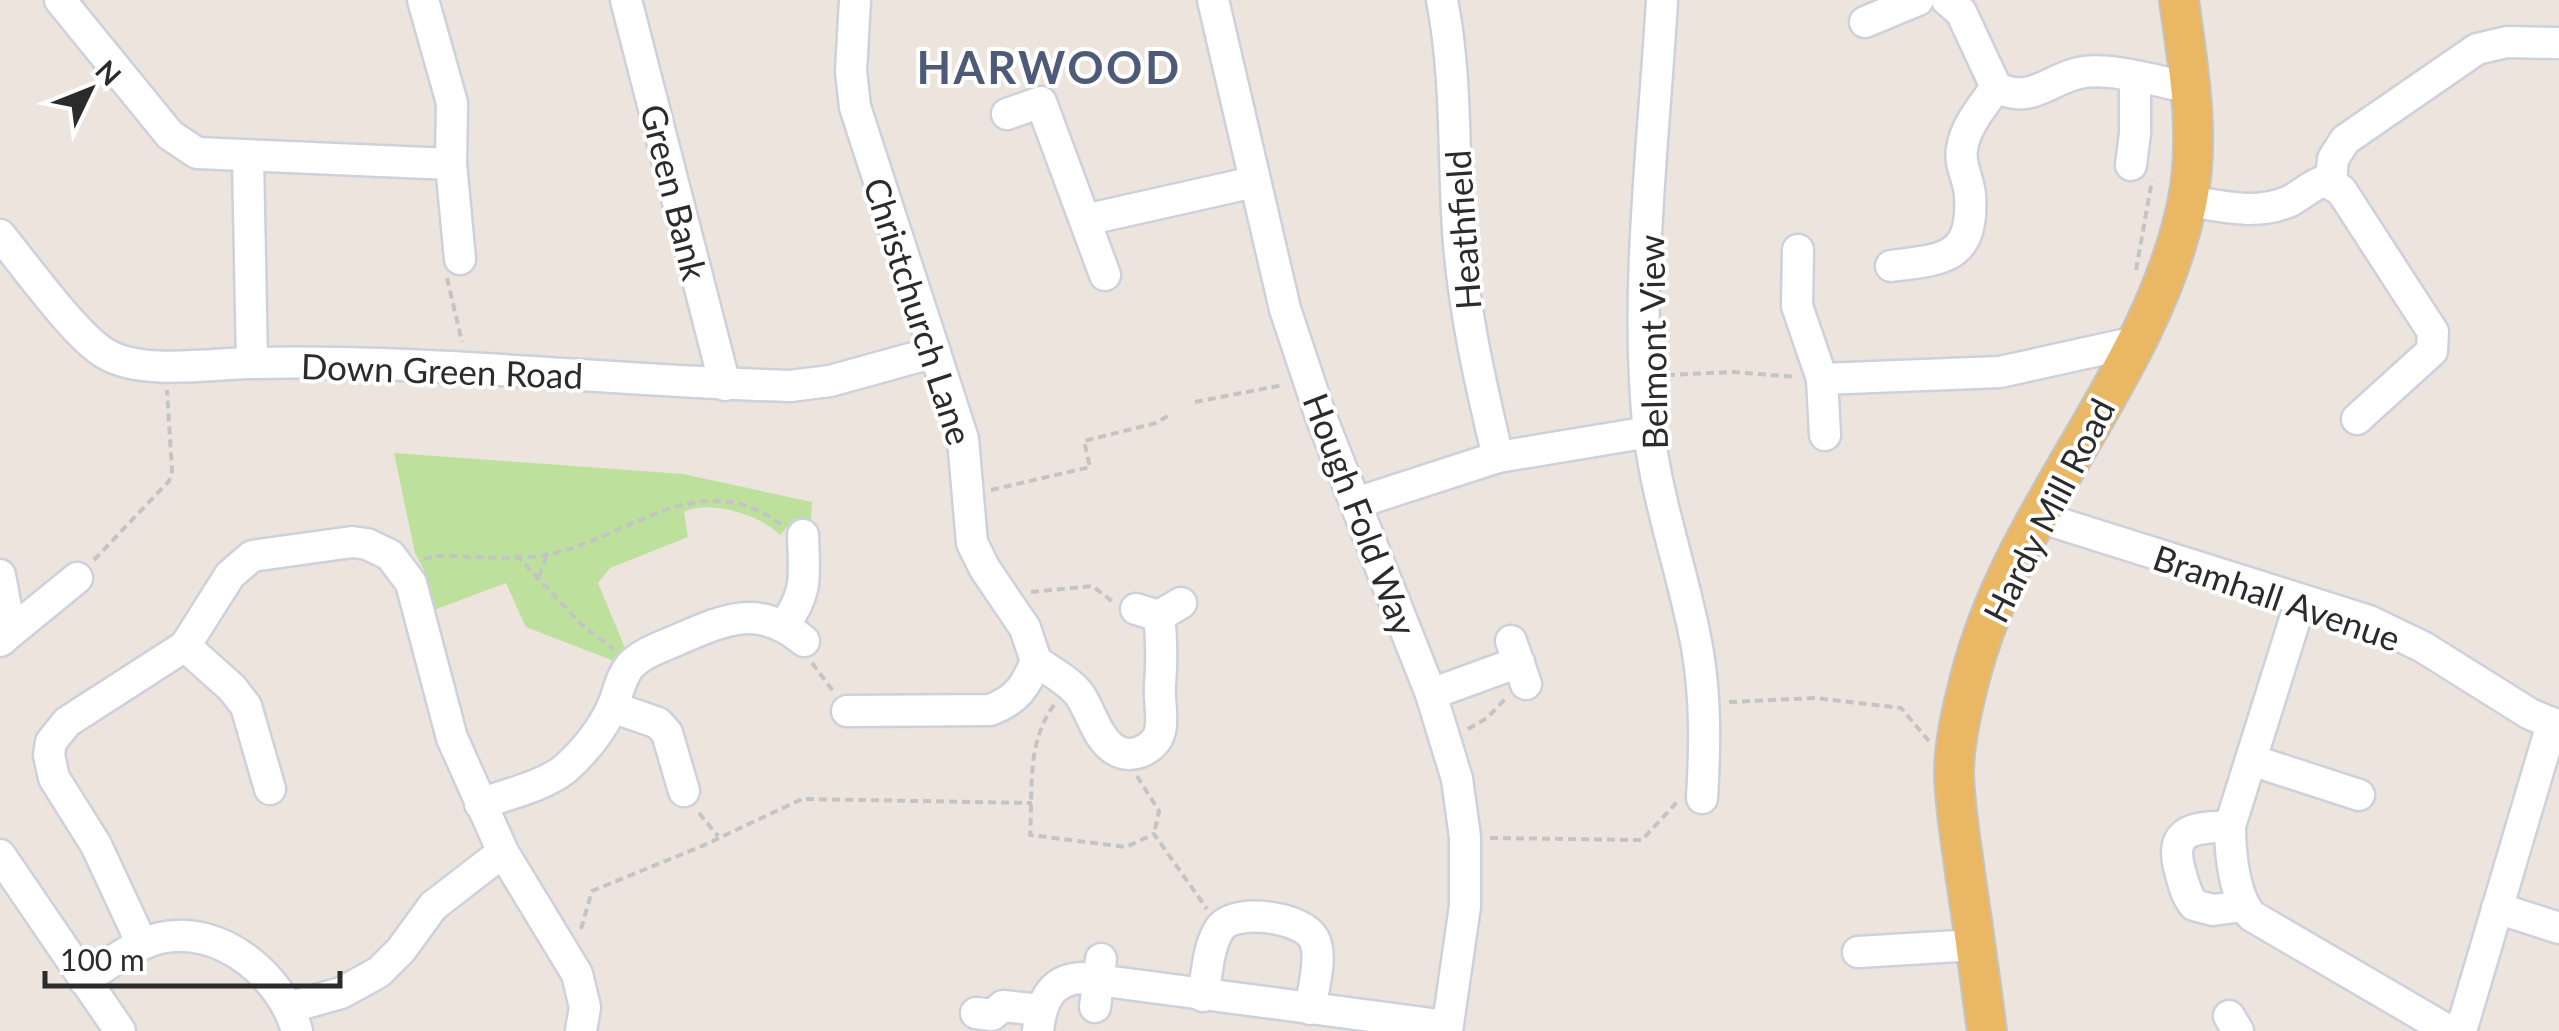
<svg xmlns="http://www.w3.org/2000/svg" width="2559" height="1031" font-family="Lato,sans-serif">
	<style>
		.green { fill: #bde09c }
		.lines { fill: none; stroke-linecap: round; stroke-linejoin: round }
		.minor-casing { stroke: #ccd1dc; stroke-width: 35 }
		.major-casing { stroke: #c4c4c4; stroke-width: 42 }
		.path { stroke: #c4c4c4; stroke-width: 4; stroke-dasharray: 8 5; stroke-linecap: butt }
		.minor { stroke: #fff; stroke-width: 30 }
		.major { stroke: #eab864; stroke-width: 38 }
		.labels { text-anchor: middle; dominant-baseline: central; stroke-width: 8; stroke-linejoin: round; paint-order: stroke }
		.street-label { font-size: 35px; fill: #2b2b2b; stroke: #fff }
		.district-label { font-size: 45px; font-weight: bold; letter-spacing: 2.5px; fill: #4d5b79; stroke: #fff }
	</style>
	<rect width="100%" height="100%" fill="#ece4dd"/>
	<path class="green" d="M394 453 683 474 812 502 811 521 794 519 780 535C761 515 709 499 684 512L688 537 610 568 598 583 625 648 614 661 526 627 506 583 434 610 424 570 415 553Z"/>
	<g class="lines">
		<defs>
			<g id="minor">
				<path d="M60 0 170 135 197 153 451 164"/>
				<path d="M423 0 452 103 451 164 460 259"/>
				<path d="M626 0 725 385"/>
				<path d="M1213 0 1285 309 1321 417 1431 694 1457 779 1465 837V906L1447 1031"/>
				<path d="M1442 0C1457 76 1453 153 1458 230 1463 307 1480 382 1498 457"/>
				<path d="M1662 0C1654 140 1634 294 1649 432 1658 506 1684 575 1697 647 1706 698 1705 747 1702 798"/>
				<path d="M1947 0 1961 12 1996 87"/>
				<path d="M1865 22 1918 0"/>
				<path d="M1007 114 1041 102 1105 275"/>
				<path d="M248 157 252 363"/>
				<path d="M2131 165 2135 133V78"/>
				<path d="M2331 182 2333 159 2345 140 2477 49 2507 42 2559 43"/>
				<path d="M2188 201C2221 206 2257 216 2290 201 2302 195 2311 185 2324 181L2341 190 2433 332 2432 351 2357 419"/>
				<path d="M1085 220 1254 182"/>
				<path d="M0 235C24 264 76 337 106 354 141 375 210 364 249 363 430 359 610 381 790 386L830 381 935 352"/>
				<path d="M1798 250 1797 306 1822 379 1825 435"/>
				<path d="M1891 266C1943 259 1974 260 1970 195 1969 179 1959 165 1962 149 1965 126 1983 106 1996 87 2031 105 2047 80 2079 73 2108 66 2160 82 2191 88"/>
				<path d="M1822 379 2000 372 2136 342"/>
				<path d="M1356 503 1498 457 1649 432"/>
				<path d="M2039 517 2369 621 2423 647 2530 714 2559 726"/>
				<path d="M0 575 7 613 2 640"/>
				<path d="M2301 600 2230 826C2230 852 2234 897 2252 916L2449 1031"/>
				<path d="M1136 609 1159 616 1181 603"/>
				<path d="M784 625C809 592 804 574 803 535"/>
				<path d="M0 641 77 578"/>
				<path d="M1511 641 1526 684"/>
				<path d="M185 646 232 688 246 706 270 789"/>
				<path d="M1036 661C1050 671 1069 681 1079 694 1091 711 1095 733 1111 747 1120 754 1129 756 1140 752 1172 739 1158 711 1160 685 1162 660 1162 640 1159 616"/>
				<path d="M1431 694 1519 662"/>
				<path d="M612 707 658 723 667 733 684 791"/>
				<path d="M847 711 990 710C1017 700 1026 686 1036 661L1025 628 985 569 972 543 963 439 855 107 851 71 855 0"/>
				<path d="M2251 760 2359 795"/>
				<path d="M480 804C507 794 542 787 565 769 584 752 601 731 612 708 618 695 620 678 630 666 642 653 661 647 677 640 726 619 759 603 804 641"/>
				<path d="M2230 826C2200 828 2169 826 2179 867 2183 881 2185 894 2194 905L2213 910 2243 906"/>
				<path d="M0 855 120 1031"/>
				<path d="M2497 908 2559 928"/>
				<path d="M142 944 96 845 54 778 49 755 51 742 67 722 185 646 230 575 252 556 352 542 367 544 390 555 411 583 452 738 503 852 577 974 585 1007 581 1031"/>
				<path d="M1858 952 1975 945"/>
				<path d="M84 980C108 965 132 945 160 938 220 924 282 976 297 1031"/>
				<path d="M1203 996C1207 975 1208 944 1221 927 1237 908 1303 917 1314 939 1323 956 1313 990 1310 1009"/>
				<path d="M291 1007 341 993 379 972 401 950 433 906 503 852"/>
				<path d="M1095 1007 1101 959"/>
				<path d="M976 1013 992 1015 1003 1006 1040 1010"/>
				<path d="M2229 1016 2238 1031"/>
				<path d="M1038 1031C1041 1003 1050 979 1082 978L1447 1026"/>
				<path d="M2461 1031 2552 724"/>
			</g>
			<path id="major" d="M1987 1031C1980 978 1973 926 1965 873 1961 841 1955 808 1954 775 1954 743 1962 709 1970 678 2013 508 2151 376 2187 204 2201 136 2188 67 2179 0"/>
		</defs>
		<use href="#minor" class="minor-casing"/>
		<use href="#major" class="major-casing"/>
		<g class="path">
			<path d="M2136 270 2152 180"/>
			<path d="M447 278 462 342"/>
			<path d="M1667 375 1733 372 1797 377"/>
			<path d="M1195 402 1283 385"/>
			<path d="M991 490 1090 467 1084 441 1156 423 1171 414"/>
			<path d="M516 555 580 623 613 649"/>
			<path d="M424 559 435 556C468 556 520 561 551 554 631 536 702 463 783 526"/>
			<path d="M94 560 169 481 172 471 167 390"/>
			<path d="M539 576 546 557"/>
			<path d="M1031 592 1092 586 1112 601"/>
			<path d="M812 663 833 691"/>
			<path d="M1729 702 1816 698 1901 708 1929 741"/>
			<path d="M1054 705C1026 743 1033 790 1030 835L1126 847 1154 834 1207 909"/>
			<path d="M1468 729 1487 718 1506 698"/>
			<path d="M1137 776 1159 811 1154 834"/>
			<path d="M699 813 718 836"/>
			<path d="M1490 838 1642 840 1678 801"/>
			<path d="M581 929 592 891 702 846 802 799 1032 803"/>
		</g>
		<use href="#minor" class="minor"/>
		<use href="#major" class="major"/>
	</g>
	<g class="labels">
		<g class="street-label">
			<text transform="translate(675 192) rotate(76)">Green Bank</text>
			<text transform="translate(1462 230) rotate(-94)">Heathfield</text>
			<text transform="translate(919 311) rotate(72)">Christchurch Lane</text>
			<text transform="translate(1652 342) rotate(-91)">Belmont View</text>
			<text transform="translate(442 370) rotate(2)">Down Green Road</text>
			<text transform="translate(2048 510) rotate(-63)">Hardy Mill Road</text>
			<text transform="translate(1361 514) rotate(69)">Hough Fold Way</text>
			<text transform="translate(2277 597) rotate(19)">Bramhall Avenue</text>
		</g>
		<g class="district-label">
			<text x="1049" y="67">HARWOOD</text>
		</g>
	</g>
	<g transform="translate(90 90) rotate(47)" stroke="#ffffff" stroke-width="8" paint-order="stroke">
	<path d="M0-8L18 38L0 25L-18 38Z" fill="#2b2b2b"/>
	<text y="-15" font-size="28" font-weight="bold" text-anchor="middle" fill="#2b2b2b">N</text>
	</g>
	<path d="M45 971v15h295v-15" fill="none" stroke="#2b2b2b" stroke-width="5"/>
	<text x="60" y="971" font-size="30" fill="#2b2b2b" stroke="#ffffff" stroke-width="8" paint-order="stroke">100 m</text>
</svg>
